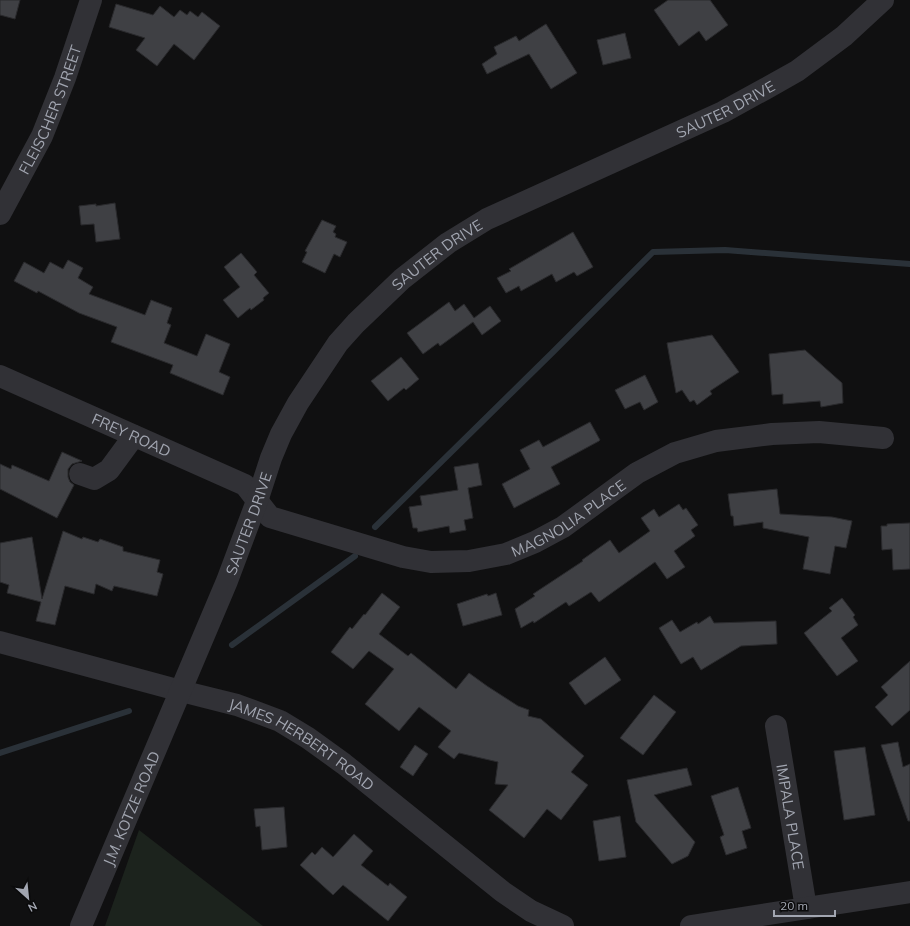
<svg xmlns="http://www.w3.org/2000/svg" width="910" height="926" font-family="Mulish,sans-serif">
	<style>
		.green { fill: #1c231d }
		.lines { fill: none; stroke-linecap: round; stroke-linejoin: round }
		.stream { stroke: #2a3138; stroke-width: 6 }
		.building { fill: #3f4044; stroke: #2a2a2d }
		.minor { stroke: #313136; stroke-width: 22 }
		.labels { text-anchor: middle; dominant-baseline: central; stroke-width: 4; stroke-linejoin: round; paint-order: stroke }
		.street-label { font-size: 15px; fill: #a2a6b1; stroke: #0b0b0c }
	</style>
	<rect width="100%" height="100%" fill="#101011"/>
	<path class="green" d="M139 830 263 926H105Z"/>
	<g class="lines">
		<g class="stream">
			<path d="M375 527 554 351 653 252 725 250 910 264"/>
			<path d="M232 645 355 556"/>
			<path d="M0 753 129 711"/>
		</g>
	</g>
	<g class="building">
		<path d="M0 0H20L15 19 0 15Z"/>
		<path d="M668 0H710L728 25 706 41 699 31 679 46 654 10Z"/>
		<path d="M116 4 153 15 160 6 174 17 180 10 187 15 190 11 198 17 202 12 220 26 194 60 174 44 157 66 136 50 145 38 109 27Z"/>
		<path d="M546 24 577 73 551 89 529 54 487 74 482 64 497 54 494 47 516 36 519 41Z"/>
		<path d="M625 33 631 58 603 65 597 40Z"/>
		<path d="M115 203 120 239 96 242 94 224 81 225 79 206 96 204V206Z"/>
		<path d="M322 220 336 226 333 232 336 234 335 237 347 242 340 257 334 254 325 273 302 262 307 252 305 251Z"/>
		<path d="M573 232 593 267 577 276 574 272 556 282 552 274 521 291 519 286 506 293 497 278 511 271 509 269Z"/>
		<path d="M241 253 257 272 254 275 269 293 263 298 264 300 251 310 250 308 238 318 223 300 240 287 224 267Z"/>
		<path d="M68 260 83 268 78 278 93 287 89 294 145 315 151 300 172 308 167 323 171 325 164 343 197 356 206 334 230 344 219 372 230 377 223 395 170 373 173 365 111 342 117 327 79 313 38 291 37 293 14 281 24 262 44 273 50 262 63 269Z"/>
		<path d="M449 302 455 311 464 304 474 318 490 306 501 321 482 335 473 322 440 346 438 343 423 354 407 333Z"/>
		<path d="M712 335 739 372 710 391 712 394 697 405 694 400 690 402 682 390 676 393 667 343Z"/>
		<path d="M805 350 842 383 843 403 821 407 820 401 783 404V394L772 395 769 354Z"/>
		<path d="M401 357 419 379 406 390 404 388 388 401 371 381Z"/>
		<path d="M645 375 658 402 644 410 640 402 625 409 615 390Z"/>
		<path d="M590 422 600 440 599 441 551 467 560 484 514 508 502 484 530 469 520 450 539 440 543 447Z"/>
		<path d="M62 452 82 461 72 464 68 469V477L70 482 74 485 57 518 0 489V464L11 469 12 465 49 481Z"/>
		<path d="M478 463 482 485 468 488 473 518 464 520 466 530 450 533 449 526 418 532 417 528H413L409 507 422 505 420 496 458 490 454 467Z"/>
		<path d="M777 489 780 514 832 517 852 521 846 548 835 546 830 574 803 569 809 537 763 528V522L734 526 733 516H731L728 494Z"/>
		<path d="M679 504 683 510 686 508 698 525 691 530 695 536 674 551 685 567 667 579 655 562 599 602 591 592 569 606 566 602 534 623 533 621 521 628 515 609 535 596 533 594 583 561 582 560 610 540 619 553 650 531 641 518 654 509 659 517Z"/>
		<path d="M910 523V569L893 570 892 549 882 550 881 526H887V524Z"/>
		<path d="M63 531 82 539 83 537 98 542 100 539 123 547V551L160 560 157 572 163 574 157 596 114 586 112 591 96 584 94 594 65 586 55 625 36 621 41 602 7 593 9 585 0 582V543L32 537 42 599Z"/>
		<path d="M382 593 400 607 379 634 408 656 411 653 456 689 469 673 487 686 518 706 529 710 528 716 541 719 584 756 571 772 588 785 561 820 547 809 524 838 489 810 508 785 495 784 498 762 459 753 454 759 438 747 451 731 419 707 399 731 365 704 394 669 369 651 353 669 331 652 350 627 352 629 364 614 365 615Z"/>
		<path d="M496 593 502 615 463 626 457 604 487 594 488 596Z"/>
		<path d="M842 598 855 615 853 617 858 625 841 638 858 661 837 676 804 633 832 611 829 608Z"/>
		<path d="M710 616 714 623 776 621 777 644 741 646 701 670 693 657 681 664 659 628 672 620 680 632 697 622 698 624Z"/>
		<path d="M605 657 621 680 585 705 569 683Z"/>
		<path d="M910 661V710L892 726 875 707 888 695 881 687Z"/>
		<path d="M654 695 676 712 643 755 620 738Z"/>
		<path d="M898 742 903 767 910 764V821H908L881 745Z"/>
		<path d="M415 745 428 754 413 776 400 767Z"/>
		<path d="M865 747 875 815 844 820 834 751Z"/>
		<path d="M687 768 692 785 654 795 695 842 688 856 672 864 636 822 627 780Z"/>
		<path d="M738 787 751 828 742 831 747 848 726 855 720 837 724 835 711 796Z"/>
		<path d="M284 807 287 847 262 850 260 826 256 827 254 809Z"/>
		<path d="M620 816 626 857 599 861 593 821Z"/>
		<path d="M354 834 373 851 361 865 388 886 390 883 407 897 388 921 343 885 333 895 300 865 312 852 315 855 322 847 333 857Z"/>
	</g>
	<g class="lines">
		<g class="minor">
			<path id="s1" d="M0 214 42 136 65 78 91 0"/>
			<path id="s2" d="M0 376 245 485 270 517 403 557 431 562 469 561 506 554 535 542 563 527 637 473 675 453 716 441 772 434 819 432 883 438"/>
			<path d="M80 474 94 479 109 470 134 436"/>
			<path id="s3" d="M0 642 181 691 237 705 280 721 308 738 344 764 503 892 531 911 563 926"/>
			<path id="s4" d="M776 726 806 908"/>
			<path id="s5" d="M81 926 227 581 257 501 271 458 281 434 298 403 338 343 356 323 402 279 448 243 487 219 723 112 765 89 797 71 844 36 883 0"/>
			<path d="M691 926 910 892"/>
		</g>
	</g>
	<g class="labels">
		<g class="street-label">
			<text stroke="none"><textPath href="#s5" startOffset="1096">SAUTER DRIVE</textPath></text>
			<text stroke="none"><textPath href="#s1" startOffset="116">FLEISCHER STREET</textPath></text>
			<text stroke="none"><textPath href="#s5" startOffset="772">SAUTER DRIVE</textPath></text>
			<text stroke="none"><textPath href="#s2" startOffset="144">FREY ROAD</textPath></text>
			<text stroke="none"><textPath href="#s2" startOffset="624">MAGNOLIA PLACE</textPath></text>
			<text stroke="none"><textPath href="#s5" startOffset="436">SAUTER DRIVE</textPath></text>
			<text stroke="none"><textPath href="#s3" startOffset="321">JAMES HERBERT ROAD</textPath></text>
			<text stroke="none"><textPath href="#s5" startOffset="128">J.M. KOTZE ROAD</textPath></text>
			<text stroke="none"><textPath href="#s4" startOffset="92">IMPALA PLACE</textPath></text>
		</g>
	</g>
	<g transform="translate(28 898) rotate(153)" stroke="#0b0b0c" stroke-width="3" paint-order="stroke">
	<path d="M0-3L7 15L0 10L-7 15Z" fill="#a2a6b1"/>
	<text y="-6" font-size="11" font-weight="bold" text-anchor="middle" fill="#a2a6b1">N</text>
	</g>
	<path d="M774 910v6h61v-6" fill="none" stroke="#a2a6b1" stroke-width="2"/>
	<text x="780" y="910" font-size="12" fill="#a2a6b1" stroke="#0b0b0c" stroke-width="3" paint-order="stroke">20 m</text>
</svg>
